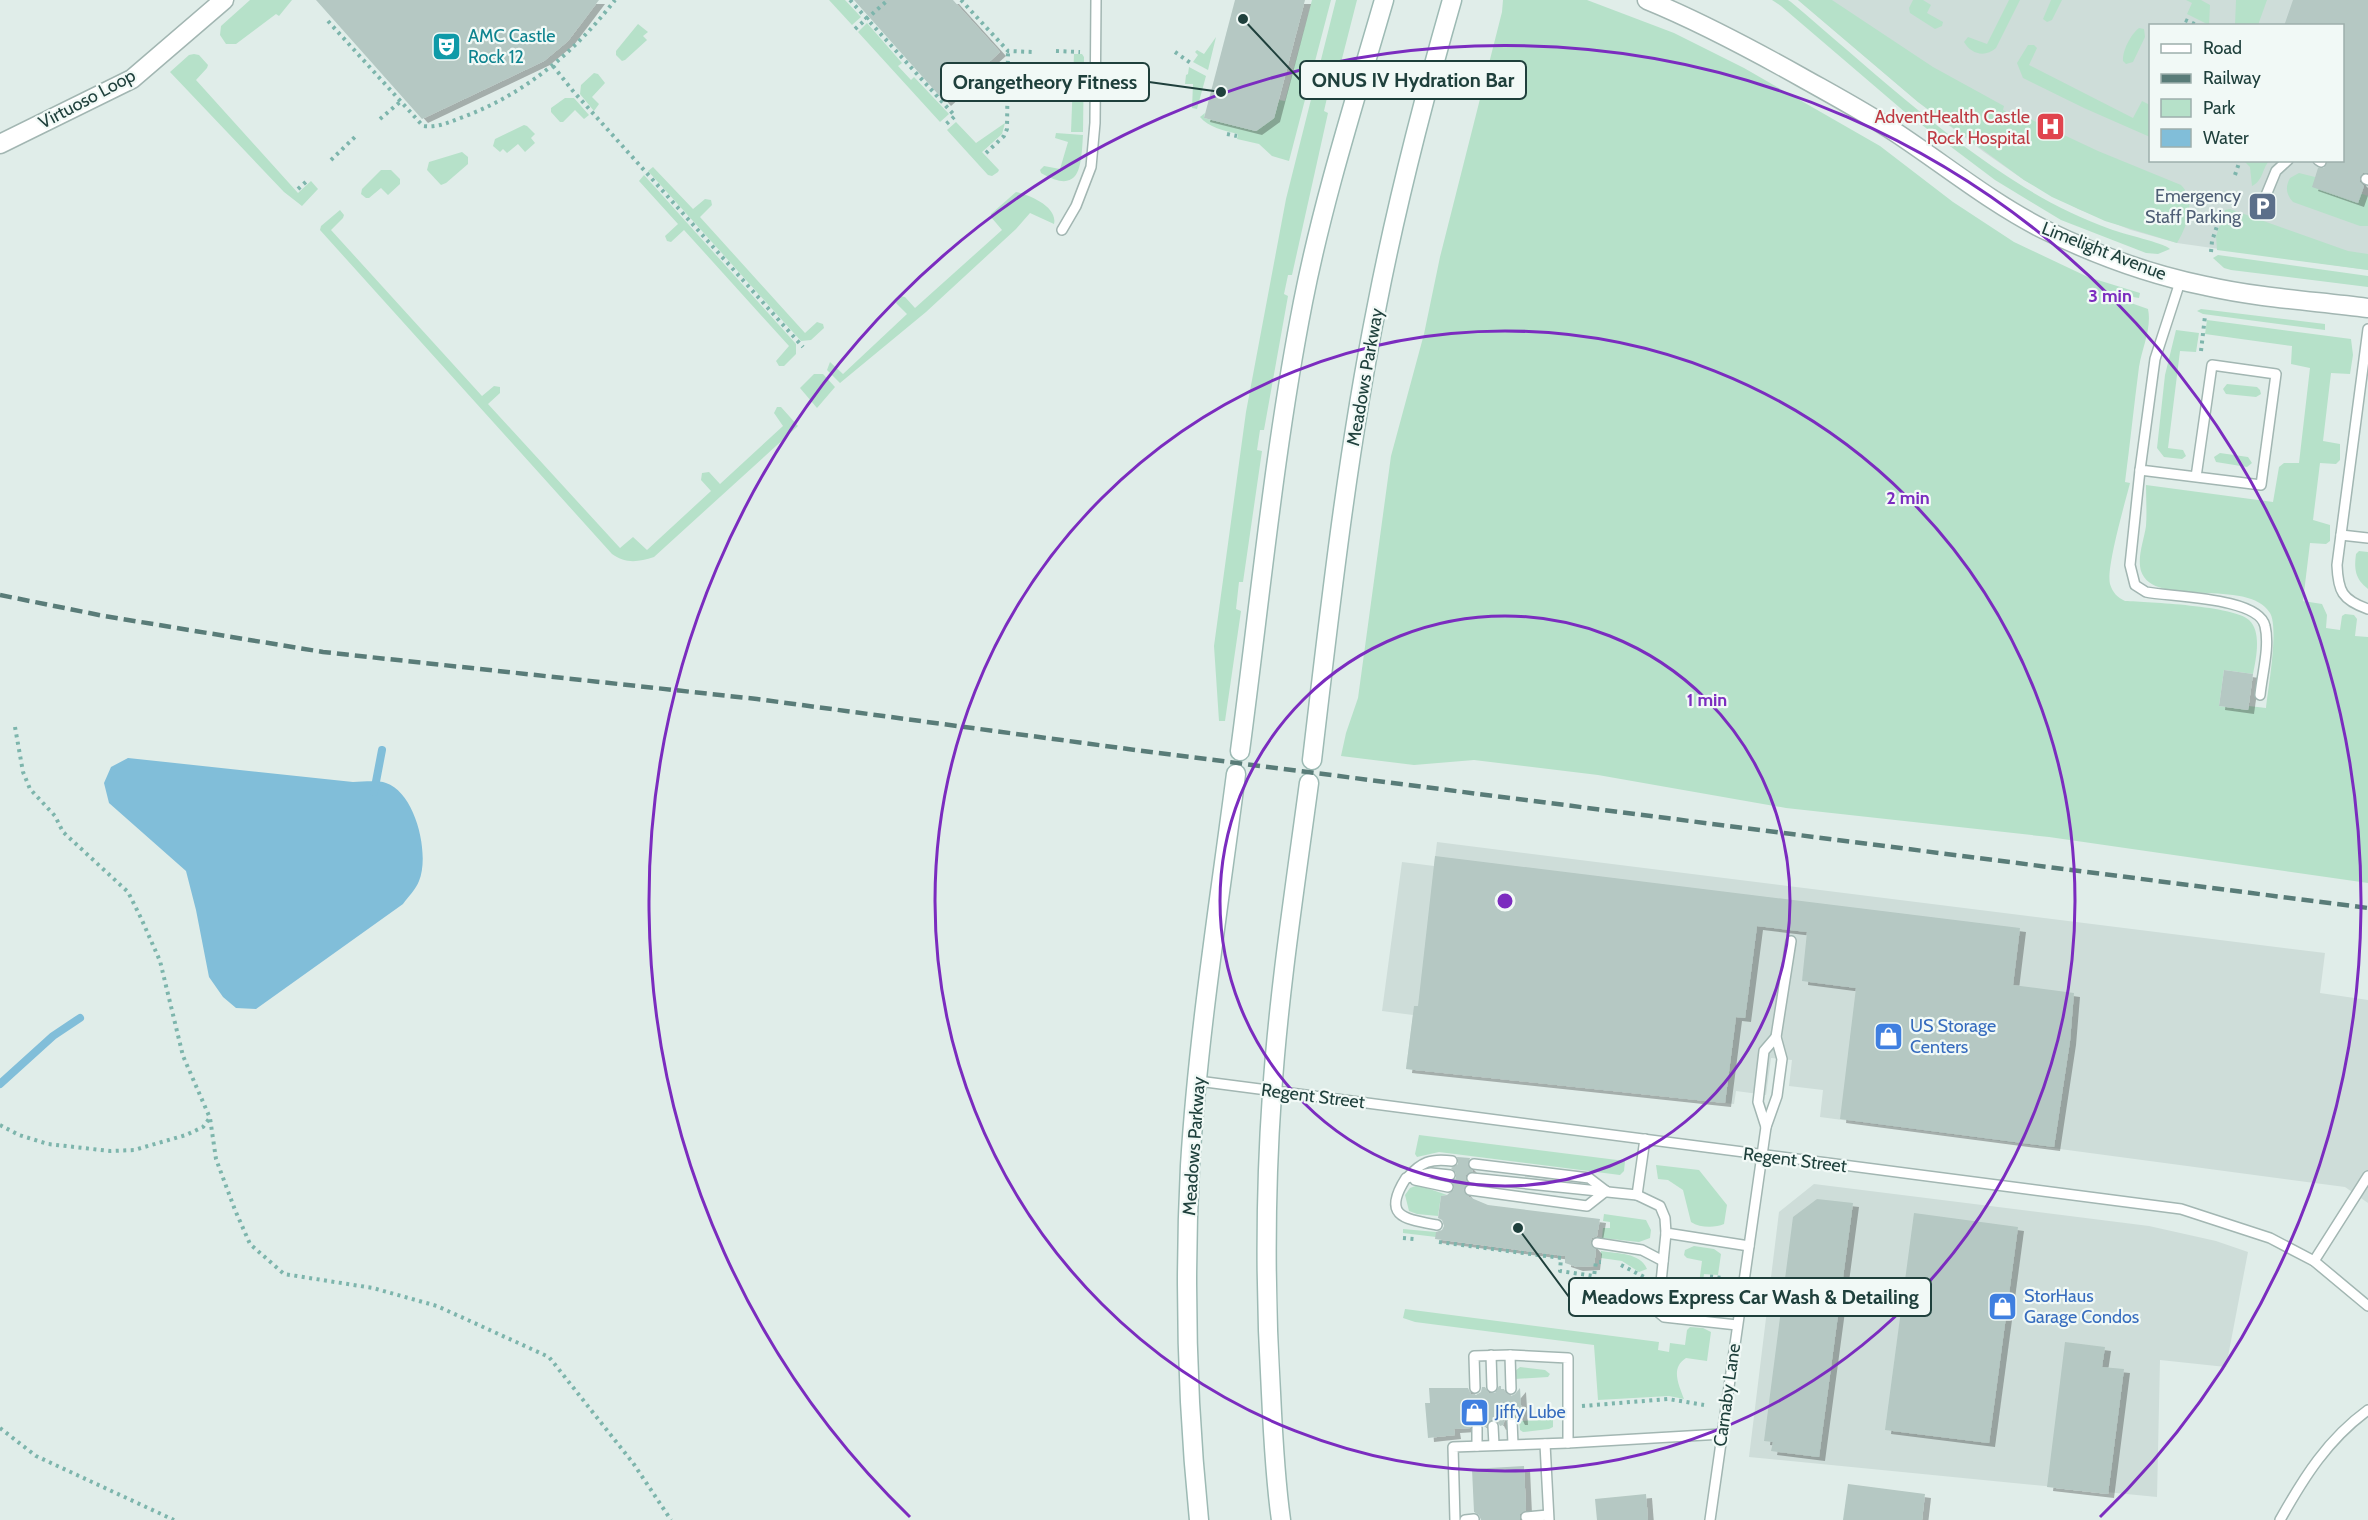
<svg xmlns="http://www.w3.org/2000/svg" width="2368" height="1520" font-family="Cabin,sans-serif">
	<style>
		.built { fill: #ceddd9; fill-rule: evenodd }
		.green { fill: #b6e1c9 }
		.water { fill: #81bed9 }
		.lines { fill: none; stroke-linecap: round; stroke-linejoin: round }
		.stream { stroke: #81bed9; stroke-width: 8 }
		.building { fill: #b5c8c3; filter: url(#shadow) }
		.service-casing { stroke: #a2b6b2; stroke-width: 12 }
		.minor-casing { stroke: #a2b6b2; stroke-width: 21 }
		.tertiary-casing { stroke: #a2b6b2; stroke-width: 21 }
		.secondary-casing { stroke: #9dbab4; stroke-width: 21 }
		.path { stroke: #7db5ac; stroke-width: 4; stroke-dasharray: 3 4.5; stroke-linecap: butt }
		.service { stroke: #fff; stroke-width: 9 }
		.minor { stroke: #fff; stroke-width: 18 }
		.tertiary { stroke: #fff; stroke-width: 18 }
		.secondary { stroke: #fff; stroke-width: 18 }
		.rail { stroke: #597c78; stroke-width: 4.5; stroke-dasharray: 12 6; stroke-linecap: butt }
		.ring { fill: none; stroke: #7b2cbf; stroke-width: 3 }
		.labels { text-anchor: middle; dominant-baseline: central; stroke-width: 4.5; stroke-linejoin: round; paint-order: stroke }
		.culture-label { font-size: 18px; fill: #0d838f; stroke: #f1f9f6; text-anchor: start }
		.street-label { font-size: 18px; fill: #1f403c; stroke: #f1f9f6 }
		.health-label { font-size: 18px; fill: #be3a42; stroke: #f1f9f6; text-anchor: end }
		.service-label { font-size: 18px; fill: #4e5e75; stroke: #f1f9f6; text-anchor: end }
		.shop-label { font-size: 18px; fill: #366cbe; stroke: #f1f9f6; text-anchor: start }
		.centre { fill: #7b2cbf; stroke: #f1f9f6; stroke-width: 3 }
		.ring-label { font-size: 18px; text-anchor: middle; font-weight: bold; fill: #7b2cbf; stroke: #f1f9f6; stroke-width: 4.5; stroke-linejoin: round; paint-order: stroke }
		.leader { fill: none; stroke: #1f403c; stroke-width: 2 }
		.callout-dot { fill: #1f403c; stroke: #f1f9f6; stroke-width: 2 }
		.callout { fill: #f1f9f6; stroke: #1f403c; stroke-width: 2 }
		.callout-label { font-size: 20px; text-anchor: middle; font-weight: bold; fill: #1f403c }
	</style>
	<defs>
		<filter id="shadow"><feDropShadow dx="6" dy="4" stdDeviation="0" flood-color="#0004"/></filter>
	</defs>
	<rect width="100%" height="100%" fill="#e0ede9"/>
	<g class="built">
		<path d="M1798 0H2368V270L2177 243 2131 230 2078 209 2024 180 1984 152 1918 102ZM2150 26H2342V160H2150Z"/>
		<path d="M1437 842 2325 953 2320 993 2368 1000V1203L2345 1187 1820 1117 1823 1090 1789 1086 1792 1060 1771 1058 1766 1095 1736 1091 1734 1104 1406 1069 1413 1015 1382 1011 1402 862 1434 866Z"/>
		<path d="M1814 1184 2149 1226 2216 1241 2248 1252 2226 1367 2160 1360 2157 1497 1749 1457 1779 1212Z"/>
	</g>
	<g class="green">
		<path d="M250 0H292L279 16 276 14 236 44H226L220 35 221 26Z"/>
		<path d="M829 0H845L861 17 852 25Z"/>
		<path d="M1312 0H1331L1289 161 1272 156 1259 144 1237 139 1238 134C1225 131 1208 127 1200 117L1205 113 1204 118 1256 131 1274 118 1279 100 1285 101Z"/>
		<path d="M1336 0H1357L1334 90 1329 89 1324 111 1328 113 1292 275H1288L1284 294 1288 296 1264 430H1260L1257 450 1262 451 1243 582H1239L1236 609 1241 611 1225 721H1219L1214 646 1246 412 1286 199Z"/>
		<path d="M1503 0H1587L1674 33 1744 68 1880 146 1953 202 2014 242 2088 277 2140 293 2139 298 2133 297 2131 303 2148 309C2152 328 2142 348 2139 367 2134 405 2130 444 2125 482L2130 483C2125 503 2106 568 2110 584 2113 593 2117 597 2125 601 2148 602 2235 606 2249 620 2262 632 2256 659 2253 674L2224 670 2219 706 2248 710 2249 706 2266 708C2268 689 2279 628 2270 613 2249 577 2153 609 2141 571 2137 557 2144 540 2146 526 2147 513 2146 499 2146 485L2273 502 2279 467 2284 463H2299L2310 368 2291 364 2292 346 2205 334 2207 320 2351 339 2353 355 2350 374 2331 373 2323 441 2340 444V460L2336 464 2320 463 2313 520 2330 525V541L2326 544 2310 543 2303 601 2322 604 2327 615 2326 628 2340 630 2342 616 2345 614 2354 615 2357 619 2355 636 2368 637V883L2049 837 1786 808 1598 775 1474 760 1414 765 1341 756 1346 733 1358 698 1391 456 1424 334 1440 257 1502 12Z"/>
		<path d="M1772 0H1788L1791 2C1867 66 1940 135 2024 187 2051 204 2081 218 2110 229 2123 234 2164 243 2170 249L2158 254 2146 253 2061 220 1995 180 1906 113 1781 6Z"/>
		<path d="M1798 0H1832L1933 67 2004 106 2003 110 2013 115 2015 112 2098 151 2181 185C2197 201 2187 226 2177 243L2105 221 2052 197 2024 180 1918 102Z"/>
		<path d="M1913 0H1923L1931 5 1927 13 1943 22 1942 26 1935 29 1910 13 1909 8Z"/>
		<path d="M2009 0H2020L1996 48C1985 58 1971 54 1964 42L1968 37 1987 44Z"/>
		<path d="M2051 0H2062L2052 20 2047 22 2043 19Z"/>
		<path d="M2186 0H2201L2210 5 2209 25 2187 14 2192 3Z"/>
		<path d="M2236 0H2267L2258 25H2235Z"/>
		<path d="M867 23 902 63 898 66 911 80 914 77 949 114 940 122 858 32Z"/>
		<path d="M638 24 648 32 643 36 647 40 625 60 622 61 616 55V51Z"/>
		<path d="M2139 28 2144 29 2145 37 2133 62 2126 64 2123 61C2122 51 2131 34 2139 28Z"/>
		<path d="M1216 37 1208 70 1193 62 1198 55 1195 52 1197 50 1204 54Z"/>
		<path d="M2028 45H2034L2037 48 2029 65 2133 118 2142 101 2150 105V137L2084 108 2023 78 2017 63Z"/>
		<path d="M194 54 199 55 208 65 207 68 196 80 298 193 311 181 318 189 302 206 284 192 170 72 189 55Z"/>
		<path d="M1074 54H1082L1084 57 1083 132H1071Z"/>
		<path d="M1189 67 1206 76 1197 109 1192 108 1193 84H1185L1186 75 1188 74Z"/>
		<path d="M594 73 598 74 605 83 592 97 599 104 594 111 580 94 581 85Z"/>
		<path d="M565 98H574L589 115 584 119 575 110 563 122H560L551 112V108Z"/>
		<path d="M956 122 976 143 1005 123 1002 134 982 152 999 170 998 172 992 176 988 175 947 130Z"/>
		<path d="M524 125 527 126 535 134 531 138 535 143 525 152 518 144 507 153 503 149 500 152 493 146 495 139Z"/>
		<path d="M1056 133 1083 135C1081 166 1081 196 1041 173L1040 170 1044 166 1060 169 1068 142 1055 138Z"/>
		<path d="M462 152 468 157V164L446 183 441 185 427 170 429 162Z"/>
		<path d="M2244 161H2269C2262 169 2263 181 2252 186L2250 167Z"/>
		<path d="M653 167 693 209 705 199 711 200 712 205 700 217 805 333 817 322 823 324 824 328 811 340 801 341 648 171Z"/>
		<path d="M381 170H391L400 179V184L388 195 381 188 369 198H366L361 194 362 189Z"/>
		<path d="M2299 173 2315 177 2368 196V226H2360L2293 202C2286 194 2285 187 2290 178Z"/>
		<path d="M644 175 796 344V354L784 366H779L776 361 789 346 684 230 671 242 667 241 665 236 678 224 639 181Z"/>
		<path d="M1016 192C1030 195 1058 207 1054 224L1030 213 1016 229 926 312 840 383 827 370 830 362 843 374 907 314 896 303 900 296 905 297 915 308 1002 230 991 217V214Z"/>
		<path d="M2230 209 2348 251 2368 254V270L2217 250 2216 236 2225 210Z"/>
		<path d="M340 210 344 215 343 218 331 230 482 396 494 386 500 387V393L488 404 620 548 633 537 647 550 711 491 701 480 702 473 709 472 720 484 783 426 774 413 777 407H781L798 426 654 557C638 562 626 564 612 554L320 230 321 226Z"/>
		<path d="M2218 255 2368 276V287L2231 270 2224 268 2213 258Z"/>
		<path d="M2201 309 2325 324V330L2203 314 2197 311Z"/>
		<path d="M2176 330 2199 333 2196 352 2180 351 2168 448 2183 450 2186 456 2182 459 2164 457 2157 448 2165 375Z"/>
		<path d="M814 374H823L835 387 817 408 800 388Z"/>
		<path d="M2227 384 2257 387 2260 390 2261 394 2256 397 2226 394 2223 389Z"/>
		<path d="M2220 453 2248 457 2252 463 2247 467 2216 462 2214 457Z"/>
		<path d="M2359 551 2368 552V589C2355 579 2354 569 2356 554Z"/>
		<path d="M1419 1135 1625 1161 1624 1171 1620 1175 1439 1152 1417 1157 1415 1154Z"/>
		<path d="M1656 1165 1699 1170 1727 1205 1724 1224C1715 1228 1700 1228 1691 1222L1683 1190 1668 1180 1658 1179Z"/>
		<path d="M1418 1185 1447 1195 1441 1196 1438 1216 1417 1214 1409 1211 1405 1195 1410 1188Z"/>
		<path d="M1604 1214 1646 1220 1651 1230 1650 1238 1639 1242 1602 1238 1603 1228H1610V1222L1603 1221Z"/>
		<path d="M1403 1229 1436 1232V1237L1403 1233Z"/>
		<path d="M1694 1246 1714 1249 1721 1254 1718 1275 1704 1274 1701 1296 1690 1294 1684 1289 1698 1291 1702 1261 1687 1258 1684 1255 1685 1250Z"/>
		<path d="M1601 1251C1617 1254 1640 1252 1647 1269L1639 1272 1622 1261 1601 1258Z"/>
		<path d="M1405 1309 1659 1342 1658 1350 1669 1352 1670 1343 1685 1345 1687 1330 1690 1327 1703 1328 1711 1332 1707 1361 1686 1358C1670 1368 1679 1385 1684 1399L1669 1396 1598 1400 1594 1345 1415 1322 1403 1318Z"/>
		<path d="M1520 1367 1545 1370 1550 1374 1548 1377 1515 1379V1371Z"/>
		<path d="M1553 1420V1427L1549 1429 1523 1432 1520 1430 1519 1421Z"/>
	</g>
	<path class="water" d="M128 758 353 782C363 782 377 780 386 783 416 793 430 855 419 881 416 889 408 897 403 904L256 1009 236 1008 223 997 209 977 196 910 186 871 109 803 104 783 111 767Z"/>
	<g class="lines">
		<g class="stream">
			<path d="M374 792 382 750"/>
			<path d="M0 1084 53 1036 80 1018"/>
		</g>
	</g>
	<g class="building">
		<path d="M316 0H599L568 41 544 61 422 119Z"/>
		<path d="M854 0H953L1000 52 945 102Z"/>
		<path d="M1235 0H1305L1274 118 1256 131 1204 118Z"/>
		<path d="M2293 0H2368V173H2363L2360 177V182L2364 186 2358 203 2312 187 2318 168H2324L2327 160H2343V26H2284Z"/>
		<path d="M2224 670 2253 674 2248 710 2219 706Z"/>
		<path d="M1435 856 2020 928 2013 985 2074 993 2070 1041 2054 1147 1840 1119 1856 988 1802 981 1807 932 1757 926 1745 1018 1736 1017 1725 1103 1406 1069 1414 1006H1418Z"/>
		<path d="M1457 1157 1470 1158 1468 1166 1473 1171 1466 1175V1180L1468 1184 1463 1190 1469 1197 1488 1205 1600 1219 1597 1236 1592 1238 1590 1243 1596 1250 1594 1266 1577 1267 1565 1263V1256L1435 1239 1436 1232 1442 1230 1444 1226 1442 1220 1438 1218 1441 1196 1447 1195 1454 1189 1452 1181 1456 1178V1173L1451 1168 1458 1164Z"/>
		<path d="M1817 1199 1853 1203 1819 1457 1771 1451 1773 1442 1764 1441 1793 1217Z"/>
		<path d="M1914 1213 2018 1227 1989 1443 1885 1430Z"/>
		<path d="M2065 1342 2105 1347 2102 1367 2124 1369 2108 1494 2047 1487Z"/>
		<path d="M1499 1386H1501V1389H1504L1506 1393 1511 1396 1515 1394 1520 1388 1522 1421H1519L1516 1415 1511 1414 1506 1417 1503 1425 1500 1426 1498 1422 1493 1419 1489 1421 1486 1427 1476 1421 1472 1424 1470 1428 1454 1429 1455 1435 1428 1438 1425 1403H1430L1429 1388H1468L1471 1394 1476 1395 1481 1392 1482 1387H1485L1489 1393H1495Z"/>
		<path d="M1524 1466 1526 1510 1520 1514V1520H1481L1479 1515 1474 1512 1472 1469Z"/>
		<path d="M1848 1484 1925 1494 1922 1520H1843Z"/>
		<path d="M1646 1494 1648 1520H1597L1595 1499Z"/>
	</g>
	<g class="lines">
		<defs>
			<g id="service">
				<path d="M2318 160 2321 162"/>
				<path d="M2366 179 2368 180"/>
				<path d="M2262 205 2276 171 2288 160"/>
				<path d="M1062 230 1076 206 1091 167 1095 123 1096 0"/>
				<path d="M2181 279 2155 359 2140 470 2261 485 2276 374 2212 365 2196 477"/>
				<path d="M2368 329 2337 565C2338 591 2342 600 2368 609"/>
				<path d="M2140 470 2130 565 2135 585 2146 592C2170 597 2259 597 2265 626 2270 647 2262 674 2260 695"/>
				<path d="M2341 535 2368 538"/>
				<path d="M1198 1081 2181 1209 2270 1238 2314 1261 2368 1306"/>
				<path d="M1766 1127 1758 1102 1764 1051 1776 1037"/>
				<path d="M1645 1139 1637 1195 1660 1206 1665 1218 1666 1233 1749 1246"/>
				<path d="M1474 1164 1589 1178 1606 1191"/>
				<path d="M1407 1178C1421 1162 1431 1158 1452 1161"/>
				<path d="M1472 1178 1637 1195"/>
				<path d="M1415 1180 1448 1187"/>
				<path d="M1470 1190 1587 1206 1606 1191"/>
				<path d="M1437 1225C1405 1219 1381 1217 1406 1178L1431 1173 1450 1175"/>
				<path d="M1666 1233 1658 1312 1664 1317 1737 1325"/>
				<path d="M1597 1243 1642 1250 1663 1261"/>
				<path d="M2314 1261 2368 1176"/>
				<path d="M1491 1355 1492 1387"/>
				<path d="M1510 1355 1511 1389"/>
				<path d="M1475 1388 1474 1356 1510 1355 1568 1358V1443"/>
				<path d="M1512 1421 1513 1444"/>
				<path d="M1493 1426 1494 1445"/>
				<path d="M1477 1428V1446"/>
				<path d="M1545 1444 1549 1520"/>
				<path d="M1526 1517 1548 1515"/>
				<path d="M1455 1520 1453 1447 1568 1443 1722 1434"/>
				<path d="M1465 1520 1474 1519"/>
				<path d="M1710 1520 1766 1127 1777 1096 1782 1059 1776 1037 1791 941"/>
				<path d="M2280 1520C2304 1477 2328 1439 2368 1410"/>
			</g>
			<path id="minor" d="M0 144 132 79 224 0"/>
			<path id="tertiary" d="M1647 0C1701 22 1751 49 1801 77 1833 95 1865 112 1895 132 1945 165 1990 202 2043 229 2094 254 2151 275 2206 286 2259 298 2314 301 2368 308"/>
			<g id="secondary">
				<path d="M1240 751C1260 601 1274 450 1303 302 1323 200 1355 100 1384 0"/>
				<path d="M1312 760C1330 608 1347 455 1377 305 1397 202 1423 101 1452 0"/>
				<path d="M1199 1520C1187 1402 1184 1285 1190 1166 1198 1035 1219 904 1236 774"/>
				<path d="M1281 1520C1275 1478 1273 1436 1271 1393 1265 1294 1265 1194 1272 1094 1279 990 1295 887 1309 783"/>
			</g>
		</defs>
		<use href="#service" class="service-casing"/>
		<use href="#minor" class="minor-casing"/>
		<use href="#tertiary" class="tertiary-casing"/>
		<use href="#secondary" class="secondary-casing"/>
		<g class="path">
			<path d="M850 0 955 116 944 126"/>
			<path d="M961 0 1008 51 1032 52"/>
			<path d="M2185 20 2199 26"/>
			<path d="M328 21 423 126C438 128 449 122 463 117 525 94 575 52 615 0"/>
			<path d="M855 29 888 0"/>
			<path d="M1056 51 1080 52"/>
			<path d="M1175 52 1192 64"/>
			<path d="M553 66 573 91 803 347"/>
			<path d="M380 119 400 102"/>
			<path d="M1227 134 1237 136"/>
			<path d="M986 153 1004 136 1007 129 1008 51"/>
			<path d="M331 160 358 134"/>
			<path d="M2235 175 2240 160"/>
			<path d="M298 189 309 179"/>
			<path d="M2211 252 2212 241 2222 211"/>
			<path d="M2201 351 2205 316"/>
			<path d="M15 727 23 772 30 789 55 816 63 832 128 892 141 918 160 961 183 1056 210 1118 216 1159 235 1210 250 1244 284 1274 373 1288 437 1306 549 1357 633 1463 671 1520"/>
			<path d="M0 1125 19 1135 48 1144 110 1151 134 1150 186 1135 203 1127 209 1119"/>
			<path d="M1403 1238 1414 1239"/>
			<path d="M1439 1242 1561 1258 1560 1271 1594 1276 1596 1262H1601"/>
			<path d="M1621 1265 1646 1278"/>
			<path d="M1678 1295 1704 1299 1707 1276 1722 1278"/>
			<path d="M1582 1406 1668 1399 1704 1405"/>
			<path d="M0 1428 36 1456 174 1520"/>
		</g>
		<use href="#service" class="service"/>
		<use href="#minor" class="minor"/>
		<use href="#tertiary" class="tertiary"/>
		<use href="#secondary" class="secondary"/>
		<path class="rail" d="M0 595 104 616 323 652 757 699 1128 749 2368 908"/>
	</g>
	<g class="ring">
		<circle cx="1505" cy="901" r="285"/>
		<circle cx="1505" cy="901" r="570"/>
		<path d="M910 1517A856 856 0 1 1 2100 1517"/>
	</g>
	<defs>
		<symbol id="theatre-square" viewBox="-11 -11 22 22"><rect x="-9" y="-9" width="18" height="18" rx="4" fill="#0f9aa8" stroke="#f1f9f6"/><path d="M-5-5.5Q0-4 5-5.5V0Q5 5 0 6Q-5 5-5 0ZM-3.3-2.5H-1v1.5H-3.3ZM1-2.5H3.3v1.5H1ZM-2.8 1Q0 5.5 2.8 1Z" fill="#fff"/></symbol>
		<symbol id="hospital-square" viewBox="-11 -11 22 22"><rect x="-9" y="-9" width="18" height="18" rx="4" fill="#e0444e" stroke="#f1f9f6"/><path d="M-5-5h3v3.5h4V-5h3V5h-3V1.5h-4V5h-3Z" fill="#fff"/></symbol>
		<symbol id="parking-square" viewBox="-11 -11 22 22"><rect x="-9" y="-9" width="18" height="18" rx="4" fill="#5c6f8a" stroke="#f1f9f6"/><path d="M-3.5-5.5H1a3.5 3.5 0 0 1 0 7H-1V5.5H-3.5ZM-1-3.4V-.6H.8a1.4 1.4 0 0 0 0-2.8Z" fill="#fff"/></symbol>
		<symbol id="shop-square" viewBox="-11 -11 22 22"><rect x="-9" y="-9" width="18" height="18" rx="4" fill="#3f7fe0" stroke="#f1f9f6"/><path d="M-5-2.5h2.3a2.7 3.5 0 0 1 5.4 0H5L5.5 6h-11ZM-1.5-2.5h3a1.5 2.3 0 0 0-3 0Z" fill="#fff"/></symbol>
	</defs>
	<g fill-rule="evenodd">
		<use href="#theatre-square" x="430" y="30" width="33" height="33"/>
		<use href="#hospital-square" x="2034" y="110" width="33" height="33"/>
		<use href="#parking-square" x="2246" y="190" width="33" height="33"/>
		<use href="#shop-square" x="1872" y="1020" width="33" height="33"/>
		<use href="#shop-square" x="1986" y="1290" width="33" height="33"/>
		<use href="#shop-square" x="1458" y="1396" width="33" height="33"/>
	</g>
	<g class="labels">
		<g class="culture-label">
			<text x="468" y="36">AMC Castle<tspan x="468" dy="21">Rock 12</tspan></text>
		</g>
		<g class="street-label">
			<text transform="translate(87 99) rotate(-28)">Virtuoso Loop</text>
			<text transform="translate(2104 251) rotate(21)">Limelight Avenue</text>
			<text transform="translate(1365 377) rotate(-80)">Meadows Parkway</text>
			<text transform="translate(1313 1096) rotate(7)">Regent Street</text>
			<text transform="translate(1194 1146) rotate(-86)">Meadows Parkway</text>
			<text transform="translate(1795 1160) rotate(7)">Regent Street</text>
			<text transform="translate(1727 1395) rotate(-82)">Carnaby Lane</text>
		</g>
		<g class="health-label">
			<text x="2030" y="117">AdventHealth Castle<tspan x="2030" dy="21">Rock Hospital</tspan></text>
		</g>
		<g class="service-label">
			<text x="2241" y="196">Emergency<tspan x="2241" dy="21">Staff Parking</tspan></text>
		</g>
		<g class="shop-label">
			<text x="1910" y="1026">US Storage<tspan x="1910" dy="21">Centers</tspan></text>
			<text x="2024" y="1296">StorHaus<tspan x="2024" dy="21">Garage Condos</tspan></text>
			<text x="1495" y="1412">Jiffy Lube</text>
		</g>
	</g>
	<circle cx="1505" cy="901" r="9" class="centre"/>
	<g class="ring-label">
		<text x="2110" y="302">3 min</text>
		<text x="1908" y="504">2 min</text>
		<text x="1707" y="706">1 min</text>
	</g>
	<path class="leader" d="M1243 19L1300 80M1221 92L1149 82M1518 1228L1569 1297"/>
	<g class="callout-dot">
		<circle cx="1243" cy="19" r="6"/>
		<circle cx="1221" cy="92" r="6"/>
		<circle cx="1518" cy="1228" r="6"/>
	</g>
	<g class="callout">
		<rect x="1300" y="61" width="226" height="38" rx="6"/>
		<rect x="941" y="63" width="208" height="38" rx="6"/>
		<rect x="1569" y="1278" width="362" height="38" rx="6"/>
	</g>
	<g class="callout-label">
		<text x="1413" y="87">ONUS IV Hydration Bar</text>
		<text x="1045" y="89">Orangetheory Fitness</text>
		<text x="1750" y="1304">Meadows Express Car Wash &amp; Detailing</text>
	</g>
	<rect x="2149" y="24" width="195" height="138" fill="#f1f9f6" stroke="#9dafac" stroke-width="1.5"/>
	<rect x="2161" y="44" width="30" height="9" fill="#ffffff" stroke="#9dafac" stroke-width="1.5"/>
	<text x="2203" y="54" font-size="18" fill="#1f403c">Road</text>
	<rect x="2161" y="74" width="30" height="9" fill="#597c78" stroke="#9dafac" stroke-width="1.5"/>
	<text x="2203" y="84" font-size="18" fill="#1f403c">Railway</text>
	<rect x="2161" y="99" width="30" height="18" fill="#b6e1c9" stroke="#9dafac" stroke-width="1.5"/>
	<text x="2203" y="114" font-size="18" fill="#1f403c">Park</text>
	<rect x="2161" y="129" width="30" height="18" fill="#81bed9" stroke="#9dafac" stroke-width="1.5"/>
	<text x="2203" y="144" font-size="18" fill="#1f403c">Water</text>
</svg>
